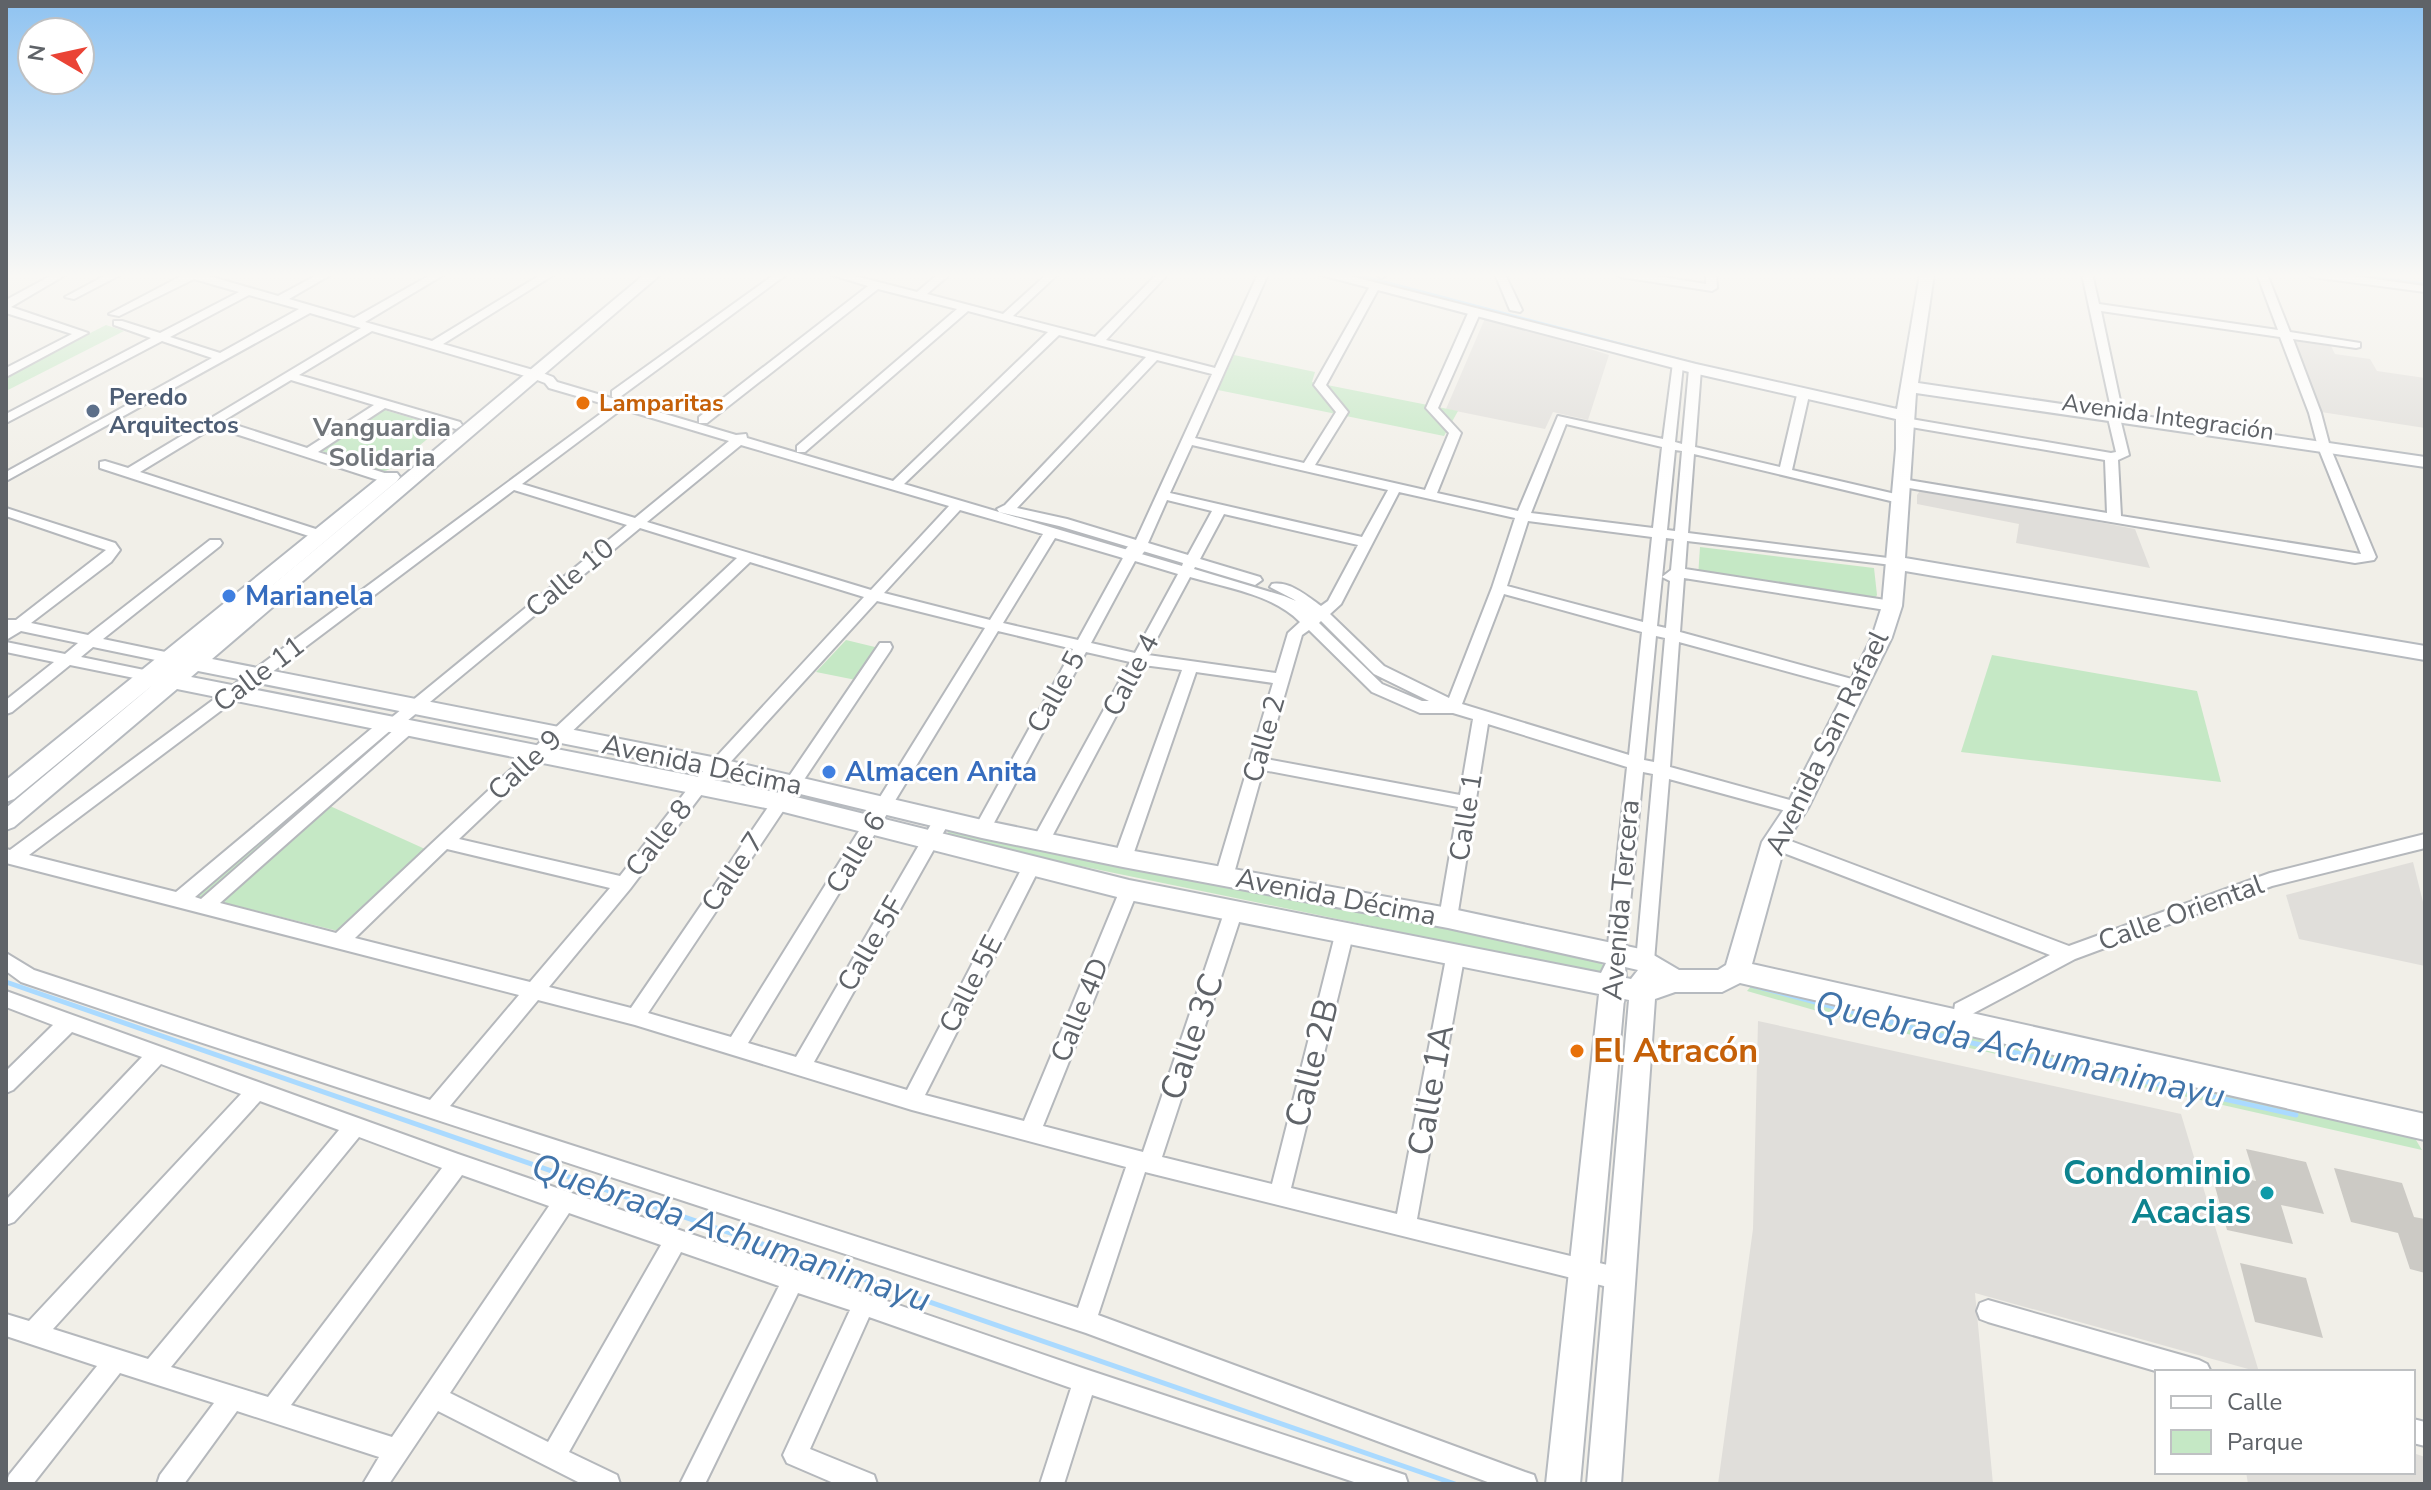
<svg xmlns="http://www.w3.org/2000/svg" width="2431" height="1490" font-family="'Nunito Sans',sans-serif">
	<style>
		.industrial { fill: #e0deda }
		.green { fill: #c5e8c5 }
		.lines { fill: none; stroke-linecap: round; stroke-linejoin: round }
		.stream-far1 { stroke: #aadaff; stroke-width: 3 }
		.stream { stroke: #aadaff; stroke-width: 5 }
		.building { fill: #cccac5 }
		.street-casing { stroke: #b5b8bc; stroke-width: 4 }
		.secondary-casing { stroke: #b6babf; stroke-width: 4 }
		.street { fill: #fff; fill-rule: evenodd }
		.secondary { fill: #fff; fill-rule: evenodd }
		.food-dot { fill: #e8710a; stroke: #fff; stroke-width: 3 }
		.service-dot { fill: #5c6f8a; stroke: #fff; stroke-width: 3 }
		.shop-dot { fill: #3f7fe0; stroke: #fff; stroke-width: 3 }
		.culture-dot { fill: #0f9aa8; stroke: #fff; stroke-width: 3 }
		.labels { text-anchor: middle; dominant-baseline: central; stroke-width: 6; stroke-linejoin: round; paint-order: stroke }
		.far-service-label { font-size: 24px; font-weight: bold; fill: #4e5e75; stroke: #fff; text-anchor: start }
		.far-food-label { font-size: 24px; font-weight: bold; fill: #c56008; stroke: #fff; text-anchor: start }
		.far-street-label { font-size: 24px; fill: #5f6368; stroke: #fff }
		.far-neighbourhood-label { font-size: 26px; font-weight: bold; fill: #70757a; stroke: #fff }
		.street-label { font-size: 28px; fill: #5f6368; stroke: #fff }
		.shop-label { font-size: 28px; font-weight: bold; fill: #366cbe; stroke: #fff; text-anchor: start }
		.near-street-label { font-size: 34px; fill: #5f6368; stroke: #fff }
		.near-food-label { font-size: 34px; font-weight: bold; fill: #c56008; stroke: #fff; text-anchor: start }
		.near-culture-label { font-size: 34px; font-weight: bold; fill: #0d838f; stroke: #fff; text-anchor: end }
		.near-water-label { font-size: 36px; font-style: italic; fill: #4174aa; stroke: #fff }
	</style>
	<rect width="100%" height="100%" fill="#f1efe8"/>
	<g class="industrial">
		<path d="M1486 316 1609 355 1588 420 1553 412 1545 429 1446 409Z"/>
		<path d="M2294 341 2331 346 2335 354 2370 359 2377 371 2425 378V428L2321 412Z"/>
		<path d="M1922 488 2135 529 2150 568 2016 543 2019 524 1917 504V495Z"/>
		<path d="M2413 862 2425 910V966L2299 939 2286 895Z"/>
		<path d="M1758 1021 2181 1114 2259 1372 1975 1293 1993 1484H1718L1753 1229Z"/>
		<path d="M2413 1453 2425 1457V1484H2248L2246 1472H2413Z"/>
	</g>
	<g class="green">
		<path d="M106 325 124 331 6 391V376Z"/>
		<path d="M1234 355 1315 372 1312 382 1458 411 1444 436 1218 390Z"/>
		<path d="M381 409 442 427 392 468 383 472 318 450Z"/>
		<path d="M1700 547 1874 568 1877 595 1872 604 1698 577Z"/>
		<path d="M846 640 879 648 856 680 816 672Z"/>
		<path d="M1992 655 2197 691 2221 782 1961 752Z"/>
		<path d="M384 732 392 733 206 898 193 896Z"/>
		<path d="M330 806 425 849 338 931 220 902Z"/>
		<path d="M950 829 1038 851 1587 956 1605 966 1599 973 945 838Z"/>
		<path d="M1753 984 2413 1135 2422 1150 1863 1024 1747 991Z"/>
	</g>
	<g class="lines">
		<g class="stream-far1">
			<path d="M1354 274 1704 366"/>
			<path d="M2347 274 2425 284"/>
		</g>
		<g class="stream">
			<path d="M6 982 1455 1484"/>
			<path d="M1751 985 1954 1039 2296 1115"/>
		</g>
	</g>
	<g class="building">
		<path d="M2246 1149 2306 1162 2324 1214 2281 1205 2293 1244 2227 1230 2211 1172 2256 1181Z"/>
		<path d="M2334 1168 2402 1183 2414 1217 2425 1219V1273L2410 1269 2398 1233 2351 1222Z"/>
		<path d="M2240 1263 2306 1278 2323 1338 2255 1322Z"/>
	</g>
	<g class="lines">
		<defs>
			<g id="street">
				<path d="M54 274H67L11 307 88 333 6 377V368L72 334 6 313V300Z"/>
				<path d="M108 274H122L74 299 65 297Z"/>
				<path d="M185 274H202L278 296 319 274H332L289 299 354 318 432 274H445L365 322 432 341 542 274H555L443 344 540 372 553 377 557 382 736 435 746 434 747 438 893 481 1048 332 968 311 805 452H797V446L957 309 878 289 707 423H699V417L868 286 829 274H847L917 292 938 274H950L927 294 1003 314 1047 274H1058L1013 316 1095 337 1157 274H1168L1106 340 1215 368 1258 274H1268L1195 438 1304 463 1336 412 1314 385 1370 286 1379 284 1380 286 1326 385 1348 412 1315 465 1425 490 1449 433 1426 408 1469 311 1479 309 1481 311 1438 408 1461 433 1437 493 1518 511 1558 416 1663 439 1673 363 1677 361 1683 365 1675 442 1682 444 1689 369 1695 365 1701 369 1695 447 1780 467 1797 395 1799 392H1807L1809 395 1792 470 1904 496V502L1899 503 1694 454 1688 533 1896 559 1901 560 1903 563 1901 566 1687 541 1685 569 1892 601 1899 606 1892 611 1684 578 1680 632 1859 681 1867 686 1859 691 1679 642 1670 767 1797 802 1803 803 1805 808 1803 813 1797 814 1669 779 1654 961 1652 966 1645 969 1638 966 1636 961 1653 774 1643 772 1625 954 1622 959 1616 962 1610 959 1607 954 1627 767 1488 724 1457 918 1454 923 1448 925 1442 923 1439 918 1458 807 1263 770 1233 877 1230 882 1224 884 1218 882 1215 877 1273 683 1196 672 1132 858 1129 863H1117L1114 858 1182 670 1143 665 1047 846H1035L1032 841 1130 662 1086 652 988 834H976L974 829 1073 649 998 631 748 1043 796 1057 937 814H949L951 819 814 1062 907 1090 1025 862 1031 860 1037 862 1040 867 925 1095 1024 1121 1120 890 1123 885 1129 883 1135 885 1138 890 1043 1126 1143 1152 1225 910 1228 905 1234 903 1240 905 1243 910 1162 1157 1272 1184 1336 931 1339 926 1345 924 1351 926 1354 931 1291 1188 1397 1214 1447 953 1450 948 1456 945 1462 948 1465 953 1417 1219 1620 1268 1628 1271 1631 1279 1628 1287 1620 1290 1145 1172 1098 1315 1525 1472 1534 1475 1537 1484H1493L1086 1333 160 1029 21 982 6 971V953L34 970 430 1100 519 995 6 863V849L10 850 611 406 549 388 545 383 532 378 372 331 299 375 460 422 462 425 456 429 385 408 318 452 394 476V482H384L214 427 140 472 325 532V538H315L100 468V462L105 461 128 468 361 328 310 313 6 481V472L212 358 162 341 6 423V414L151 338 114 325V321H122L160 333 239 292 194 279 119 316 109 314ZM249 295 299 309 220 353 170 337ZM1059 335 1146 357 1005 505 997 509 999 512 1059 526 1183 563 1182 566 904 484ZM1157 360 1212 374 1136 540 1067 519 1017 508ZM291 380 374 405 307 448 223 421ZM622 409 729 441 635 518 522 484ZM1566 424 1662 447 1653 528 1531 513ZM741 445 949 506 871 590 647 522ZM1192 445 1388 490 1362 537 1170 493ZM1675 450 1682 451 1675 531 1667 530ZM514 490 627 525 391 718 383 719 176 892 29 855ZM1399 492 1515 518 1492 588 1449 698 1384 666 1330 614 1341 604ZM1167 500 1212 511 1188 555 1148 543ZM960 510 1043 534 990 620 884 593ZM1224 514 1358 545 1328 601 1321 606C1307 596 1290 581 1272 584L1270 587 1293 599 1296 601 1284 596 1194 569 1195 567 1255 585 1262 580 1260 577 1200 559ZM1528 521 1652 537 1643 622 1507 586ZM640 528 737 558 336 933 220 903 414 731 416 727 414 723 407 721ZM1055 538 1123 558 1078 640 1003 623ZM1666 538 1674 539 1671 570 1662 577ZM1135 561 1178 574 1135 653 1091 643ZM750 562 864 597 693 782 620 876 459 839ZM1190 577C1227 588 1272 594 1300 622L1288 633 1276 673 1148 655ZM1662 577 1670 581 1666 628 1657 626ZM1504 594 1642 632 1629 755 1462 704ZM877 601 985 628 731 1037 648 1013 890 651 892 647 890 643H880L631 1008 549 987 630 889 705 790ZM1321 621 1374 674 1429 701H1422L1382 684 1319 623ZM1309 630 1372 692 1420 713H1453L1473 719 1460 795 1266 759 1302 635ZM1656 636 1665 638 1654 762 1644 760ZM392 729H395L201 899 195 897ZM447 849 610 888 530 982 355 938ZM538 1000 635 1025 912 1110 1126 1167 1078 1308 450 1106Z"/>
				<path d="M775 274H787L620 397H612V391Z"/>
				<path d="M1376 274H1386V275L1381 278Z"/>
				<path d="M1495 274H1505L1522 310 1520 312 1510 310Z"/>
				<path d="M1616 274H1643L1706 284V274H1716L1717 288 1712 291 1621 277Z"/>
				<path d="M2082 274H2092L2099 304 2278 330 2257 274H2267L2290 332 2360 343V347L2356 348 2293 339 2321 413 2330 447 2376 557 2374 560 2355 563 1897 486 1895 483 1902 479 2107 513 2105 460 1905 426 1899 422 1905 418 2111 453 2116 452 2108 418 2114 414 2120 418 2129 455 2118 460 2121 516 2361 554 2318 447 2309 413 2280 337 2101 311 2122 410 2116 414 2112 413Z"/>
				<path d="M2307 274H2338L2425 286V292L2312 277Z"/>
				<path d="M6 508 115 543 120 550 111 562 31 623 88 635 210 540H220L222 543 220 546 103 639 175 654 178 658 175 662 170 663 93 647 81 657 149 671 157 676 149 681 70 665 12 712 6 714V700L54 662 6 652V642L65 654 78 643 21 631 6 640V620H16L106 550 6 516Z"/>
				<path d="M2425 834V848L2272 886 2075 959 1972 1014 1969 1030 1962 1032 1955 1030 1952 1024 1955 1004 2050 955 1768 847 1765 842 1768 837H1780L2069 946 2270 873Z"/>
				<path d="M6 991 458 1154 1085 1369 1396 1472 1405 1475 1408 1484H1360L1092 1395 1064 1484H1040L1071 1388 869 1317 810 1449 874 1475 877 1484H836L787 1463 783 1455 850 1310 798 1293 705 1484H680L779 1286 681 1252 569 1452 617 1475 620 1484H582L438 1411 389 1484H363L379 1457 237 1411 184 1484H157L160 1475 214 1403 120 1373 33 1484H6L9 1475 97 1366 6 1336V1314L29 1321 241 1094 161 1064 14 1222 6 1225V1200L142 1057 72 1032 13 1090 6 1093V1071L53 1025 6 1007ZM260 1101 339 1130 148 1359 53 1329ZM359 1137 442 1168 268 1397 171 1367ZM462 1175 549 1206 392 1437 291 1405ZM569 1213 661 1245 548 1442 450 1393Z"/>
				<path d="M1988 1300 2199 1360 2207 1364 2211 1372H2159L1988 1322 1980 1319 1977 1311 1980 1303Z"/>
				<path d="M2413 1419 2425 1422V1446L2413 1443Z"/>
			</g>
			<g id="secondary">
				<path d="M645 274H661L212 659 717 758 982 820 1123 849 1448 908 1645 950 1679 970H1718L1726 965 1762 842 1788 803 1848 686 1872 637 1882 606 1896 449V419L1689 372 1317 274H1342L1696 364 1897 409 1920 274H1934L1918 383 2425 457V467L1916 393 1905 558 2425 646V660L1905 571 1902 606 1892 637 1808 808 1785 844 1752 964 2425 1114V1140L1740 983 1722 992H1675L1655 999 1621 1484H1587L1629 1000 1624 999 1580 1484H1546L1599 994 1129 900 780 811 177 689 14 827 6 830V808L154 684 14 799 6 802V780L385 473H397L400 477 397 481 189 655ZM198 671 717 774 982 838 1123 867 1448 928 1606 963 1601 973 1129 880 780 793 191 677ZM1625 967 1638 970 1631 979 1626 978Z"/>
				<path d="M1140 539 1147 541 1149 545 1138 560H1124L1121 556C1126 548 1131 541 1140 539Z"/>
			</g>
		</defs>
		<use href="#street" class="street-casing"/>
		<use href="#secondary" class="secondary-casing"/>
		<use href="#street" class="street"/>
		<use href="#secondary" class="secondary"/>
	</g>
	<linearGradient id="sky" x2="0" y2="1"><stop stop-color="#8fc3f1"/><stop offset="0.57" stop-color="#f9f8f5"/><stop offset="1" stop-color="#f9f8f5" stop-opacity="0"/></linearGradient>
	<rect width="2431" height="483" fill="url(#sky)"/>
	<g class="food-dot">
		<circle cx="583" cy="403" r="8"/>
		<circle cx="1577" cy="1051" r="8"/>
	</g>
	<circle class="service-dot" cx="93" cy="411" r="8"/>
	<g class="shop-dot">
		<circle cx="229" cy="596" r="8"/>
		<circle cx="829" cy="772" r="8"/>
	</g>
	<circle class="culture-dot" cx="2267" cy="1193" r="8"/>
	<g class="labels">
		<g class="far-service-label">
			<text x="109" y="397">Peredo<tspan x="109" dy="28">Arquitectos</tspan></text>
		</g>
		<g class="far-food-label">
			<text x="599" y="403">Lamparitas</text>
		</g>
		<g class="far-street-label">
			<text transform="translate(2168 417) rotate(8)">Avenida Integración</text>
		</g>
		<g class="far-neighbourhood-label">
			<text x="382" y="427">Vanguardia<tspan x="382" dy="30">Solidaria</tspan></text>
		</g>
		<g class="street-label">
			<text transform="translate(570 578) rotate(-40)">Calle 10</text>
			<text transform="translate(259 674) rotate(-37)">Calle 11</text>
			<text transform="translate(1131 675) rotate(-62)">Calle 4</text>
			<text transform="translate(1056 692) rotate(-61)">Calle 5</text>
			<text transform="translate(1264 739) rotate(-74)">Calle 2</text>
			<text transform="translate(1827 743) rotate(-64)">Avenida San Rafael</text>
			<text transform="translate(525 765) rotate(-43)">Calle 9</text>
			<text transform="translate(702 765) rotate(12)">Avenida Décima</text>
			<text transform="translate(1466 817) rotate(-81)">Calle 1</text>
			<text transform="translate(659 838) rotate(-52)">Calle 8</text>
			<text transform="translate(856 853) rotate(-59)">Calle 6</text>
			<text transform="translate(733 872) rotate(-56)">Calle 7</text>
			<text transform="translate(1336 897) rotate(11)">Avenida Décima</text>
			<text transform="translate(1621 900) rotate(-85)">Avenida Tercera</text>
			<text transform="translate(2181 913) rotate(-20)">Calle Oriental</text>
			<text transform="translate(871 944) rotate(-60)">Calle 5F</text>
			<text transform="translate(971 984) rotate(-63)">Calle 5E</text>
			<text transform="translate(1080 1010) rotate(-68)">Calle 4D</text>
		</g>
		<g class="shop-label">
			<text x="245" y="596">Marianela</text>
			<text x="845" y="772">Almacen Anita</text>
		</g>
		<g class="near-street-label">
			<text transform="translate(1192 1037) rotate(-71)">Calle 3C</text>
			<text transform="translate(1312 1063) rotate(-76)">Calle 2B</text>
			<text transform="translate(1431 1090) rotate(-80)">Calle 1A</text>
		</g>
		<g class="near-food-label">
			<text x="1593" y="1051">El Atracón</text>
		</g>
		<g class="near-culture-label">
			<text x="2251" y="1173">Condominio<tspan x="2251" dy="39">Acacias</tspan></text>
		</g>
		<g class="near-water-label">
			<text transform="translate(2020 1050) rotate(13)">Quebrada Achumanimayu</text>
			<text transform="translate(731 1233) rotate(19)">Quebrada Achumanimayu</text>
		</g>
	</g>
	<rect width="2431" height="1490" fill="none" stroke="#5f6368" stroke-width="16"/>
	<rect x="2155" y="1370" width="260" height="104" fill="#ffffff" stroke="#bfc1c3" stroke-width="2"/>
	<rect x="2171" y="1396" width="40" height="12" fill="#ffffff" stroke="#bfc1c3" stroke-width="2"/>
	<text x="2227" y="1410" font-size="24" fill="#5f6368">Calle</text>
	<rect x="2171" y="1430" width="40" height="24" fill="#c5e8c5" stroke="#bfc1c3" stroke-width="2"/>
	<text x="2227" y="1450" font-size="24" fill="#5f6368">Parque</text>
	<g transform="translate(56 56) rotate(279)"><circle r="38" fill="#ffffff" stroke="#bfc1c3" stroke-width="2"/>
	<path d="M0-6L14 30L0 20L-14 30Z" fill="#ea4335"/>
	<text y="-12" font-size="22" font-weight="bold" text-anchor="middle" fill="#5f6368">N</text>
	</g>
</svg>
